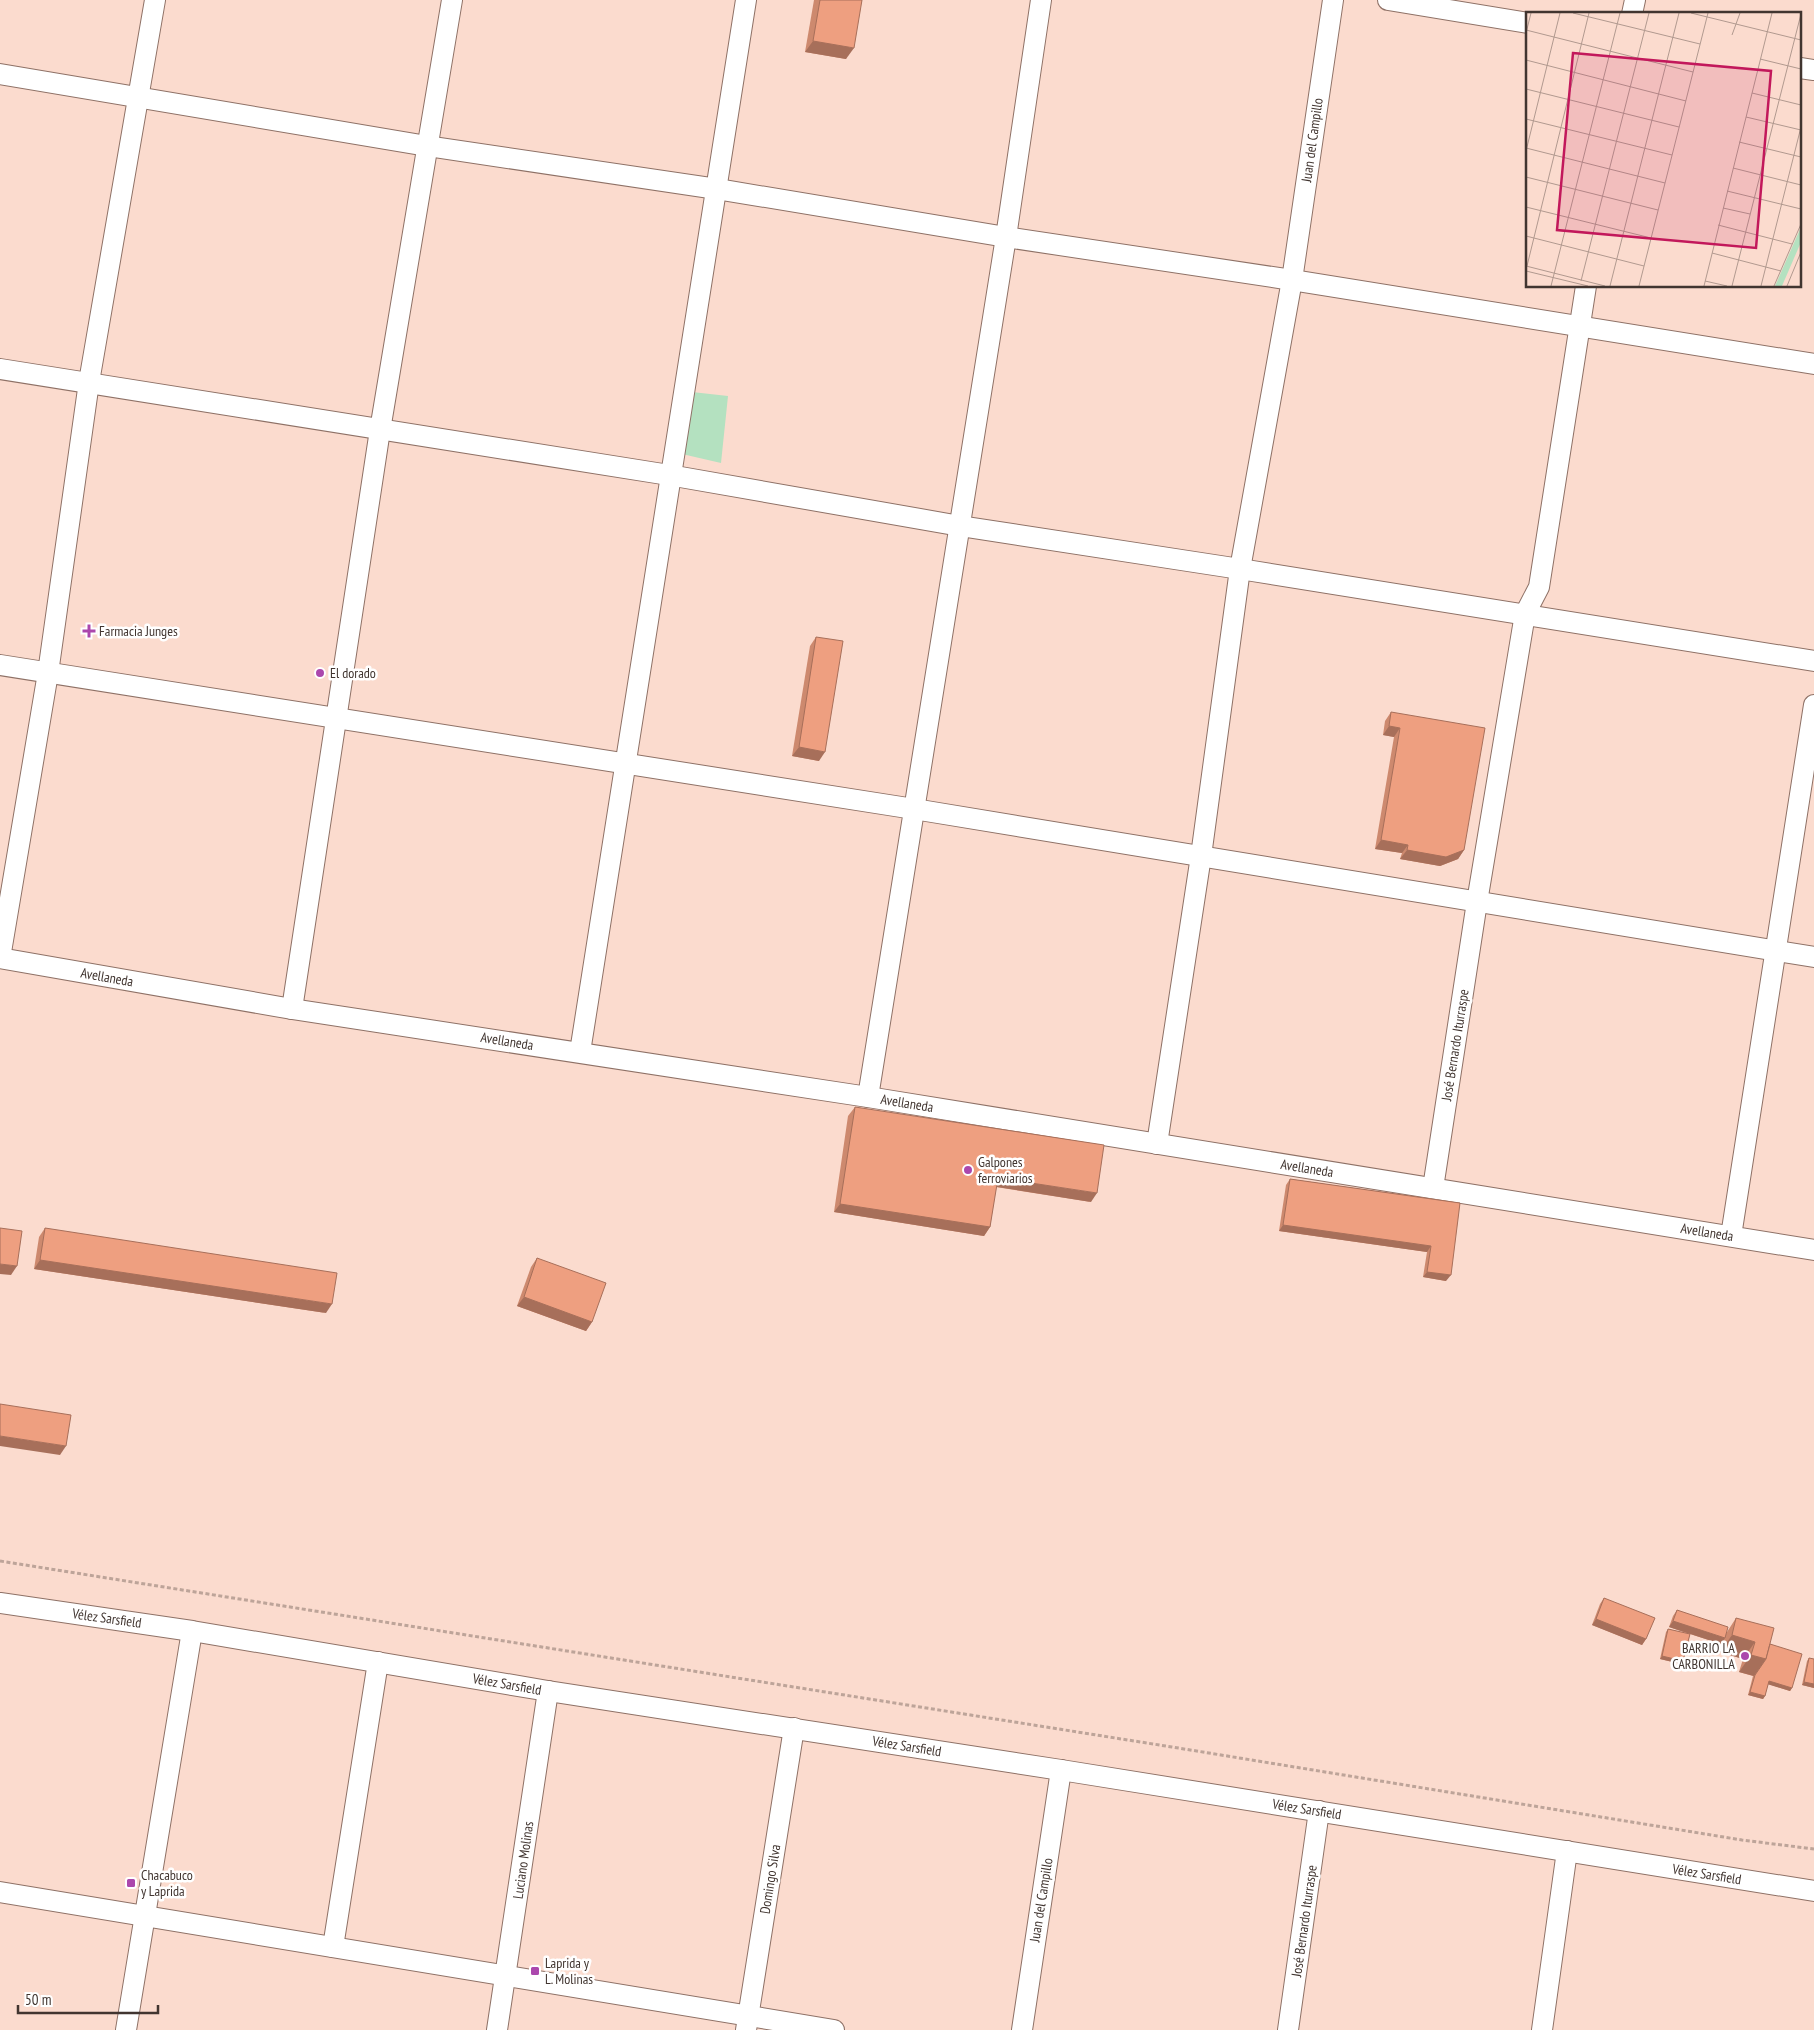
<svg xmlns="http://www.w3.org/2000/svg" width="1814" height="2030" font-family="'PT Sans Narrow',sans-serif">
	<style>
		.green { fill: #b4e1c0 }
		.lines { fill: none; stroke-linecap: round; stroke-linejoin: round }
		.street-casing { stroke: #8e7166; stroke-width: 22 }
		.path { stroke: #bda499; stroke-width: 3; stroke-dasharray: 4 2.5; stroke-linecap: butt }
		.street { stroke: #fff; stroke-width: 20 }
		.wall { fill: #cd896e }
		.shaded-wall { fill: #a76f5a }
		.building { fill: #ee9f80; stroke: #a76f5a }
		.poi-dot { fill: #ab47ad; stroke: #fff; stroke-width: 2 }
		.labels { text-anchor: middle; dominant-baseline: central; stroke-width: 5; stroke-linejoin: round; paint-order: stroke }
		.street-label { font-size: 14px; fill: #413530; stroke: #fff }
		.poi-label { font-size: 14px; fill: #413530; stroke: #fff; text-anchor: start }
		.inset-road { fill: none; stroke: #b1998f; stroke-width: 1 }
		.view { fill: #c2185b; fill-opacity: 0.15; stroke: #c2185b; stroke-width: 2.5 }
		.inset-edge { fill: none; stroke: #413530; stroke-width: 2.5 }
	</style>
	<rect width="100%" height="100%" fill="#fbdbce"/>
	<path class="green" d="M692 392 728 396 721 463 682 454Z"/>
	<g class="lines">
		<defs>
			<g id="street">
				<path d="M1388 0 1528 23"/>
				<path d="M1632 14 1635 0"/>
				<path d="M1800 68 1814 70"/>
				<path d="M0 74 427 146 717 189 1006 237 1292 280 1814 364"/>
				<path d="M0 369 669 475 960 526 1240 569 1814 661"/>
				<path d="M0 665 914 809 1814 957"/>
				<path d="M0 958 292 1009 868 1097 1814 1250"/>
				<path d="M0 958 48 673 89 382 155 0"/>
				<path d="M292 1009 380 430 452 0"/>
				<path d="M580 1052 746 0"/>
				<path d="M868 1097 1006 237 1041 0"/>
				<path d="M1157 1144 1201 856 1240 569 1292 280 1333 0"/>
				<path d="M1433 1188 1477 902 1525 614 1539 587 1586 286"/>
				<path d="M1731 1236 1814 705"/>
				<path d="M0 1603 192 1631 548 1691 1061 1770 1814 1891"/>
				<path d="M0 1892 834 2030"/>
				<path d="M333 1947 378 1662"/>
				<path d="M126 2030 192 1631"/>
				<path d="M497 2030 548 1691"/>
				<path d="M746 2030 794 1728"/>
				<path d="M1022 2030 1061 1770"/>
				<path d="M1288 2030 1319 1811"/>
				<path d="M1542 2030 1567 1851"/>
			</g>
		</defs>
		<use href="#street" class="street-casing"/>
		<path class="path" d="M0 1561 1172 1747 1742 1840 1814 1849"/>
		<use href="#street" class="street"/>
	</g>
	<g class="wall">
		<path d="M814 0H862L846 59 805 52Z"/>
		<path d="M816 637 819 761 792 756 810 646Z"/>
		<path d="M1391 712 1464 850 1458 859 1440 866 1400 859 1402 853 1375 849 1394 737 1383 735 1385 721Z"/>
		<path d="M855 1107 1091 1202 996 1187 990 1227 984 1236 834 1212 848 1116Z"/>
		<path d="M1290 1179 1460 1203 1446 1281 1423 1277 1427 1252 1279 1231 1286 1185Z"/>
		<path d="M45 1228 326 1313 34 1269 39 1237Z"/>
		<path d="M537 1258 592 1322 586 1331 517 1306 531 1267Z"/>
		<path d="M1604 1598 1646 1639 1642 1645 1592 1625 1600 1604Z"/>
		<path d="M1677 1610 1727 1632 1736 1618 1770 1644 1792 1688 1790 1691 1768 1684 1765 1696 1763 1699 1748 1695 1753 1676 1739 1672 1743 1659 1720 1652 1723 1640 1721 1644 1690 1634 1681 1664 1660 1659 1666 1632 1668 1629 1689 1634 1669 1627 1673 1616Z"/>
		<path d="M1809 1658 1814 1688 1802 1685 1807 1661Z"/>
	</g>
	<g class="shaded-wall">
		<path d="M813 41 854 48 846 59 805 52Z"/>
		<path d="M1389 726 1400 728 1394 737 1383 735Z"/>
		<path d="M799 747 825 752 819 761 792 756Z"/>
		<path d="M1381 840 1408 845 1402 853 1375 849Z"/>
		<path d="M1407 850H1464L1458 859 1440 866 1400 859Z"/>
		<path d="M998 1178 1097 1193 1091 1202 991 1186Z"/>
		<path d="M840 1204 990 1227 984 1236 834 1212Z"/>
		<path d="M1283 1225 1431 1246 1427 1252 1279 1231Z"/>
		<path d="M40 1260 332 1304 326 1313 34 1269Z"/>
		<path d="M0 1264 17 1266 11 1275 0 1274Z"/>
		<path d="M1427 1272 1451 1275 1446 1281 1423 1277Z"/>
		<path d="M524 1297 592 1322 586 1331 517 1306Z"/>
		<path d="M0 1436 66 1446 60 1455 0 1446Z"/>
		<path d="M1596 1619 1646 1639 1642 1645 1592 1625Z"/>
		<path d="M1673 1621 1725 1638 1721 1644 1669 1627Z"/>
		<path d="M1732 1635 1755 1642 1743 1659 1720 1652Z"/>
		<path d="M1751 1655 1766 1659 1754 1676 1739 1672Z"/>
		<path d="M1662 1656 1683 1661 1681 1664 1660 1659Z"/>
		<path d="M1769 1681 1792 1688 1790 1691 1767 1684Z"/>
		<path d="M1804 1682 1814 1684V1688L1802 1685Z"/>
		<path d="M1750 1692 1765 1696 1763 1699 1748 1695Z"/>
	</g>
	<g class="building">
		<path d="M820 0H862L854 48 813 41Z"/>
		<path d="M816 637 843 641 825 752 799 747Z"/>
		<path d="M1391 712 1485 728 1464 850 1446 857 1407 850 1408 845 1381 840 1400 728 1389 726Z"/>
		<path d="M855 1107 1104 1145 1097 1193 998 1178 990 1227 840 1204Z"/>
		<path d="M1290 1179 1460 1203 1451 1275 1427 1272 1431 1246 1283 1225Z"/>
		<path d="M0 1228 22 1231 17 1266 0 1264Z"/>
		<path d="M45 1228 337 1273 332 1304 40 1260Z"/>
		<path d="M537 1258 606 1283 592 1322 524 1297Z"/>
		<path d="M0 1404 71 1415 66 1446 0 1436Z"/>
		<path d="M1604 1598 1655 1618 1646 1639 1596 1619Z"/>
		<path d="M1677 1610 1728 1627 1725 1638 1673 1621Z"/>
		<path d="M1736 1618 1774 1628 1766 1659 1751 1655 1755 1642 1732 1635Z"/>
		<path d="M1668 1629 1690 1634 1683 1661 1662 1656Z"/>
		<path d="M1770 1644 1802 1654 1792 1688 1769 1681 1765 1696 1750 1692 1755 1675 1766 1659Z"/>
		<path d="M1809 1658 1814 1659V1684L1804 1682Z"/>
	</g>
	<g class="poi-dot">
		<path d="M86.5 623.5h5v5h5v5h-5v5h-5v-5h-5v-5h5z"/>
		<circle cx="320" cy="673" r="5"/>
		<circle cx="968" cy="1170" r="5"/>
		<circle cx="1745" cy="1656" r="5"/>
		<rect x="126" y="1878" width="10" height="10" rx="2.5"/>
		<rect x="530" y="1966" width="10" height="10" rx="2.5"/>
	</g>
	<g class="labels">
		<g class="street-label">
			<text transform="translate(1312 140) rotate(-82)">Juan del Campillo</text>
			<text transform="translate(107 977) rotate(10)">Avellaneda</text>
			<text transform="translate(507 1041) rotate(9)">Avellaneda</text>
			<text transform="translate(1455 1045) rotate(-81)">José Bernardo Iturraspe</text>
			<text transform="translate(907 1103) rotate(9)">Avellaneda</text>
			<text transform="translate(1307 1168) rotate(9)">Avellaneda</text>
			<text transform="translate(1707 1232) rotate(9)">Avellaneda</text>
			<text transform="translate(107 1618) rotate(8)">Vélez Sarsfield</text>
			<text transform="translate(507 1684) rotate(10)">Vélez Sarsfield</text>
			<text transform="translate(907 1746) rotate(9)">Vélez Sarsfield</text>
			<text transform="translate(1307 1809) rotate(9)">Vélez Sarsfield</text>
			<text transform="translate(523 1860) rotate(-82)">Luciano Molinas</text>
			<text transform="translate(1707 1874) rotate(9)">Vélez Sarsfield</text>
			<text transform="translate(770 1879) rotate(-81)">Domingo Silva</text>
			<text transform="translate(1041 1900) rotate(-81)">Juan del Campillo</text>
			<text transform="translate(1304 1921) rotate(-82)">José Bernardo Iturraspe</text>
		</g>
		<g class="poi-label">
			<text x="99" y="631">Farmacia Junges</text>
			<text x="330" y="673">El dorado</text>
			<text x="978" y="1162">Galpones<tspan x="978" dy="16">ferroviarios</tspan></text>
			<text x="1735" y="1648" text-anchor="end">BARRIO LA<tspan x="1735" dy="16">CARBONILLA</tspan></text>
			<text x="141" y="1875">Chacabuco<tspan x="141" dy="16">y Laprida</tspan></text>
			<text x="545" y="1963">Laprida y<tspan x="545" dy="16">L. Molinas</tspan></text>
		</g>
	</g>
	<g transform="translate(1526 12)">
		<rect width="275" height="275" fill="#fbdbce"/>
		<path d="M275 215V230L256 274H249Z" fill="#b4e1c0"/>
		<path class="inset-road" d="M47 1 174 32M165 1 275 28M0 18 167 60M0 21 5 1M206 23 214 1M234 47 275 57M0 48 160 89M0 77 153 115M226 81 275 93M220 105 275 118M0 107 146 143M213 130 275 145M0 136 139 171M0 139 34 1M207 156 275 173M0 165 132 198M201 179 275 197M0 195 125 226M197 196 224 202M192 213 266 232M0 224 118 254M186 241 255 259M0 254 79 274M1 254 63 1M0 259 62 274M55 269 123 1M179 269 201 274M25 274 94 1M84 274 153 1M113 274 182 1M178 274 246 1M206 274 275 2M235 274 275 115M248 274 275 212M261 274 275 240"/>
		<path class="view" d="M47 41 245 59 230 236 31 218Z"/>
		<rect width="275" height="275" class="inset-edge"/>
	</g>
	<path d="M18 2005v8h140v-8" fill="none" stroke="#413530" stroke-width="2.5"/>
	<text x="25" y="2005" font-size="15" fill="#413530" stroke="#ffffff" stroke-width="4" paint-order="stroke">50 m</text>
</svg>
